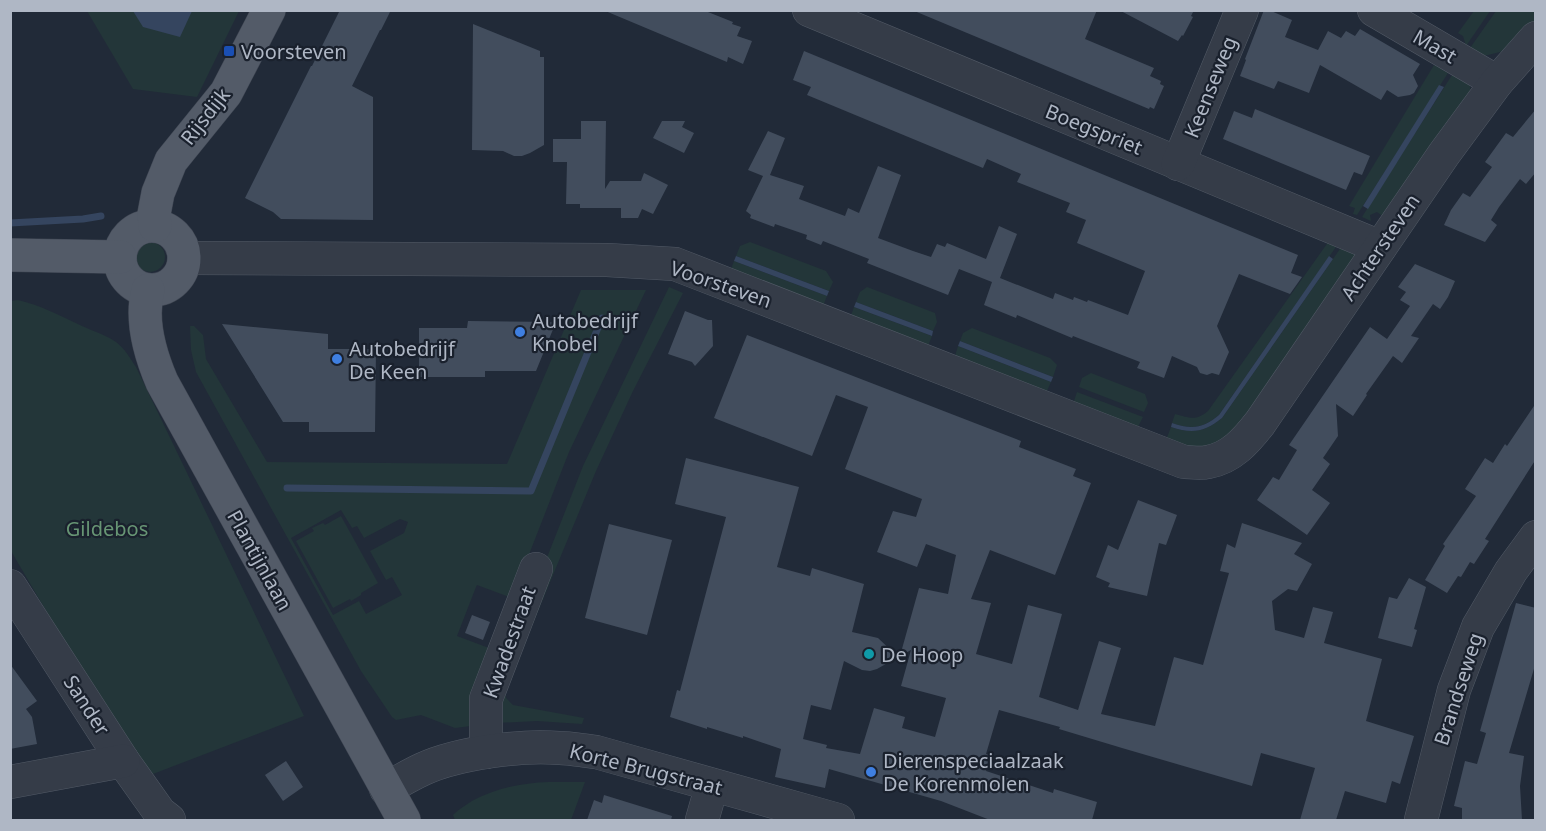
<svg xmlns="http://www.w3.org/2000/svg" width="1546" height="831" font-family="'Noto Sans',sans-serif">
	<style>
		.green { fill: #233639; fill-rule: evenodd }
		.water { fill: #35455f }
		.lines { fill: none; stroke-linecap: round; stroke-linejoin: round }
		.stream { stroke: #35455f; stroke-width: 7 }
		.building { fill: #424d5d }
		.minor-casing { stroke: #525a66; stroke-width: 34 }
		.major-casing { stroke: #3e4552; stroke-width: 34 }
		.minor { stroke: #353c48; stroke-width: 33 }
		.major { stroke: #535b68; stroke-width: 33 }
		.transit-dot { fill: #1a4fb4; stroke: #1a212d; stroke-width: 2 }
		.shop-dot { fill: #3f7fe0; stroke: #1a212d; stroke-width: 2 }
		.culture-dot { fill: #0f9aa8; stroke: #1a212d; stroke-width: 2 }
		.labels { text-anchor: middle; dominant-baseline: central; stroke-width: 4.5; stroke-linejoin: round; paint-order: stroke }
		.street-label { font-size: 20px; fill: #afb7c5; stroke: #1a212d }
		.poi-label { font-size: 20px; fill: #afb7c5; stroke: #1a212d; text-anchor: start }
		.park-label { font-size: 20px; fill: #679574; stroke: #1a212d }
	</style>
	<rect width="100%" height="100%" fill="#212a38"/>
	<g class="green">
		<path d="M87 11H239L197 97 133 89Z"/>
		<path d="M1474 11H1490L1466 46 1463 36 1458 33Z"/>
		<path d="M1496 11H1535V23L1504 51 1484 56 1470 48Z"/>
		<path d="M1434 65 1448 73 1357 215 1353 214 1355 208 1349 206Z"/>
		<path d="M1452 75 1458 78 1469 81 1471 92 1388 220 1377 212 1370 215 1371 221 1362 217Z"/>
		<path d="M1329 241 1338 244 1219 415C1204 428 1192 430 1172 423L1175 414C1190 418 1196 421 1208 411Z"/>
		<circle cx="150" cy="257" r="15"/>
		<path d="M750 242 826 271 833 282 829 291 736 256 740 246Z"/>
		<path d="M1342 246 1361 253 1222 449 1164 445 1171 427C1192 434 1205 432 1222 418Z"/>
		<path d="M734 261 827 296 823 306 731 269Z"/>
		<path d="M669 287 683 293 633 391 596 471 505 691 506 698 513 705 584 718 582 724 537 721 496 723 535 588 583 466Z"/>
		<path d="M867 287 935 313 937 322 933 331 856 302 860 292Z"/>
		<path d="M581 290H646L569 452 512 598 477 585 476 587 457 636 497 651 471 726 455 728 421 715 396 720 392 717 361 671 196 372 191 350 190 326H194L203 335 206 359 267 462 507 464ZM341 510 352 528 357 526 364 538 400 519 408 522 404 533 370 551 386 580 392 577 402 595 366 614 359 601 333 615 291 538Z"/>
		<path d="M18 300C40 305 61 316 82 326 93 331 106 335 116 342 125 349 130 358 136 367L304 716 153 774 145 766 82 672 11 551 10 301Z"/>
		<path d="M854 307 932 336 928 346 850 318Z"/>
		<path d="M972 328 1050 358 1057 365 1053 377 960 341 963 333Z"/>
		<path d="M958 346 1051 382 1046 393 955 356Z"/>
		<path d="M1091 373 1145 394 1148 403 1144 412 1079 387 1082 378Z"/>
		<path d="M1077 392 1143 417 1138 427 1073 404Z"/>
		<path d="M341 516 378 583 361 593V595L351 601 350 599 333 608 296 541 314 531 312 528 323 523 325 525Z"/>
		<path d="M549 782H585L571 820H455L453 815C459 809 466 805 472 801 497 788 521 783 549 782Z"/>
	</g>
	<g class="water">
		<path d="M133 11H192L180 37 143 27Z"/>
		<path d="M1439 85 1444 87 1368 209 1363 206Z"/>
		<path d="M736 256 829 291 827 296 734 261Z"/>
		<path d="M1329 256 1333 259 1222 418C1205 432 1192 434 1171 427L1172 423C1192 430 1204 428 1219 415Z"/>
		<path d="M856 302 933 331 932 336 854 307Z"/>
		<path d="M960 341 1053 377 1051 382 958 346Z"/>
	</g>
	<g class="lines">
		<g class="stream">
			<path d="M10 223 83 219 101 216"/>
			<path d="M287 488 531 491 602 318"/>
		</g>
	</g>
	<g class="building">
		<path d="M340 10H391L381 30H380L352 86 373 97V220L281 219 273 212 245 198 311 66H312Z"/>
		<path d="M603 10H703L733 22 732 24 741 27 737 36 752 41 743 64 728 57 727 62Z"/>
		<path d="M912 10H1097L1085 39 1154 68 1150 76 1161 81 1160 84 1164 86 1154 109 1150 107 1149 109Z"/>
		<path d="M1119 10H1194L1191 16 1193 17 1183 36 1182 35 1178 41Z"/>
		<path d="M1264 10H1269L1292 20 1285 37 1318 50 1328 31 1341 38 1346 31 1355 36 1360 29 1420 64 1413 75 1418 86 1414 93 1410 95 1398 97 1387 90 1381 100 1320 65 1309 93 1278 81 1274 89 1240 76 1246 60 1245 59Z"/>
		<path d="M473 24 540 51V57H544V145L530 153 522 156H514L503 151 472 150Z"/>
		<path d="M804 51 1298 255 1291 273 1302 277 1290 294 1239 274 1217 326 1229 352 1219 375 1212 373 1207 375 1200 373 1197 367 1172 356 1164 378 1137 368 1140 362 1073 336 1072 338 1017 315 1016 318 984 305 992 282 959 269 948 295 867 263 869 259 823 241 821 245 806 239 807 235 775 224 774 227 750 218 751 215 746 211 763 176 748 170 768 131 785 138 770 175 804 186 799 199 845 216 848 208 859 213 878 166 901 175 878 238 913 251 931 257 937 244 945 247 947 243 986 259 999 226 1017 234 1000 278 1053 299 1055 293 1073 300 1074 297 1087 302 1088 300 1128 315 1145 271 1077 243 1086 220 1066 212 1070 203 1017 182 1021 174 987 159 983 168 807 95 811 87 793 80Z"/>
		<path d="M1255 109 1370 156 1362 175 1354 172 1346 190 1223 139 1234 111 1252 118Z"/>
		<path d="M1536 109V172L1526 184 1520 179 1499 207 1491 220 1497 225 1485 242 1444 225 1451 210 1463 193 1470 197 1492 167 1485 162 1506 133 1513 137Z"/>
		<path d="M581 121H606L605 189 610 181H641L644 173 668 185 653 214 642 209 638 218H621V208H580V204H566L567 162H553V139H581Z"/>
		<path d="M662 121H685L682 127 694 133 684 153 653 138Z"/>
		<path d="M1415 264 1455 281 1448 297 1440 309 1433 304 1411 336 1419 338 1402 363 1393 356 1366 394 1367 395 1353 416 1336 404 1338 436 1323 458 1330 464 1312 490 1330 503 1307 535 1257 500 1273 477 1279 480 1297 450 1289 445 1370 327 1387 339 1410 306 1400 300 1406 292 1398 287Z"/>
		<path d="M685 311 708 320H712L713 346 695 366 692 362 668 354Z"/>
		<path d="M468 321 556 322 536 371H485V377H419V328H467Z"/>
		<path d="M222 324 328 334V349H376L375 432H309V422H283Z"/>
		<path d="M747 335 1021 441 1019 447 1076 469 1073 476 1091 483 1055 575 990 550 971 599 991 603 976 654 1012 664 1028 605 1062 614 1039 697 1078 710 1099 641 1121 648 1101 714 1155 726 1174 657 1203 665 1229 573 1220 571 1227 544 1235 548 1242 523 1302 543 1294 554 1312 564 1297 591 1288 589 1272 601 1275 630 1304 638 1313 607 1333 612 1324 643 1382 659 1366 721 1414 736 1400 784 1392 781 1386 803 1345 791 1336 820H1300L1315 768 1261 753 1252 786 1122 748 1059 729 1060 727 999 710 986 754 991 755 986 771 1053 793 1054 789 1097 802 1092 820H990L941 801 829 769 825 788 775 777 781 749 743 736V738L707 727V729L670 717 677 690 680 691 726 517 675 504 686 458 799 487 777 567 810 576 812 568 864 584 852 632 878 638 898 657 877 669 870 671 862 670 844 661 831 710 811 705 803 739 827 745 826 748 860 754 874 708 905 717 902 728 935 737 946 698 901 686 911 650 900 656 919 588 948 594 956 555 926 544 917 567 877 552 893 511 916 517 922 499 845 469 868 407 836 395 812 456 714 418Z"/>
		<path d="M1536 403V459L1485 539 1489 541 1474 564 1470 562 1461 577 1458 576 1447 593 1425 580 1445 546 1443 544 1476 496 1465 489 1485 458 1493 463 1505 444 1507 446Z"/>
		<path d="M1138 500 1177 515 1166 545 1159 543 1147 596 1108 587 1110 583 1096 577 1108 545 1118 550Z"/>
		<path d="M609 524 672 540 647 635 585 618Z"/>
		<path d="M1409 578 1426 587 1414 629 1417 630 1412 647 1378 638 1389 597 1397 599Z"/>
		<path d="M1516 603 1536 608V662L1509 753 1524 756 1520 786 1522 820H1462V808L1454 806 1465 761 1477 764 1486 733 1480 731Z"/>
		<path d="M472 615 490 622 483 640 465 633Z"/>
		<path d="M10 664 37 701 26 709 32 717 37 744 10 749Z"/>
		<path d="M286 761 303 787 283 801 265 775Z"/>
		<path d="M604 795 672 816 671 820H587L594 800 602 803Z"/>
	</g>
	<g class="lines">
		<defs>
			<g id="minor">
				<path d="M809 10 1380 247"/>
				<path d="M1374 10 1497 82"/>
				<path d="M1178 164 1242 10"/>
				<path d="M185 258 607 260 675 264 1184 462C1191 462 1200 464 1208 462 1231 458 1246 441 1260 423L1444 154 1497 82 1536 38"/>
				<path d="M10 586 123 761 160 813 169 820"/>
				<path d="M486 752V699L536 569"/>
				<path d="M10 782 123 761"/>
				<path d="M386 789C398 782 410 775 423 769 458 753 520 745 559 748 571 748 584 751 596 752L838 820"/>
				<path d="M702 820 712 785"/>
				<path d="M1421 820 1454 690 1478 627 1511 571 1536 537"/>
			</g>
			<g id="major">
				<circle cx="152" cy="258" r="32"/>
				<path d="M155 226 154 214 158 193 171 161 226 93 269 10"/>
				<path d="M10 255 120 257"/>
				<path d="M148 290C140 320 150 354 162 382L404 820"/>
			</g>
		</defs>
		<use href="#minor" class="minor-casing"/>
		<use href="#major" class="major-casing"/>
		<use href="#minor" class="minor"/>
		<use href="#major" class="major"/>
	</g>
	<rect class="transit-dot" x="223" y="45" width="12" height="12" rx="3"/>
	<g class="shop-dot">
		<circle cx="520" cy="332" r="6"/>
		<circle cx="337" cy="359" r="6"/>
		<circle cx="871" cy="772" r="6"/>
	</g>
	<circle class="culture-dot" cx="869" cy="654" r="6"/>
	<g class="labels">
		<g class="street-label">
			<text transform="translate(1435 46) rotate(30)">Mast</text>
			<text transform="translate(1210 87) rotate(-68)">Keenseweg</text>
			<text transform="translate(205 116) rotate(-52)">Rijsdijk</text>
			<text transform="translate(1094 129) rotate(22)">Boegspriet</text>
			<text transform="translate(1380 247) rotate(-56)">Achtersteven</text>
			<text transform="translate(721 284) rotate(19)">Voorsteven</text>
			<text transform="translate(260 560) rotate(61)">Plantijnlaan</text>
			<text transform="translate(509 642) rotate(-70)">Kwadestraat</text>
			<text transform="translate(1458 689) rotate(-72)">Brandseweg</text>
			<text transform="translate(87 705) rotate(57)">Sander</text>
			<text transform="translate(646 769) rotate(14)">Korte Brugstraat</text>
		</g>
		<g class="poi-label">
			<text x="241" y="51">Voorsteven</text>
			<text x="532" y="320">Autobedrijf<tspan x="532" dy="23">Knobel</tspan></text>
			<text x="349" y="348">Autobedrijf<tspan x="349" dy="23">De Keen</tspan></text>
			<text x="881" y="654">De Hoop</text>
			<text x="883" y="760">Dierenspeciaalzaak<tspan x="883" dy="23">De Korenmolen</tspan></text>
		</g>
		<g class="park-label">
			<text x="107" y="528">Gildebos</text>
		</g>
	</g>
	<rect width="1546" height="831" fill="none" stroke="#afb7c5" stroke-width="24"/>
</svg>
